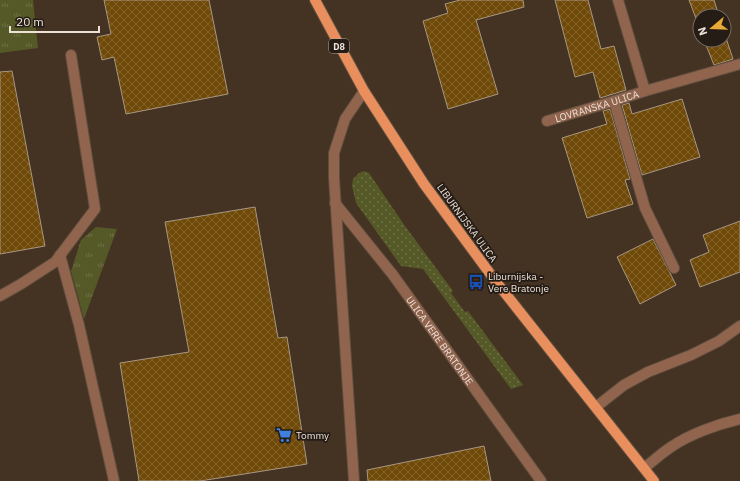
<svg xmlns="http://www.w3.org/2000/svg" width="740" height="481" font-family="'IBM Plex Sans',sans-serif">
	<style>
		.grass { fill: url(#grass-dots) }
		.park { fill: url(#park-tufts) }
		.building { fill: url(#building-cross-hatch); stroke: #a89782 }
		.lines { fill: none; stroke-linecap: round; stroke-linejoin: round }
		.minor-casing { stroke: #5f4e3f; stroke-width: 12 }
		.major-casing { stroke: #5f4e3f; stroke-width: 12 }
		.minor { stroke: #90644d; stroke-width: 10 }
		.major { stroke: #e88f5d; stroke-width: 10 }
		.labels { text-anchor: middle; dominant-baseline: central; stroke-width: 3.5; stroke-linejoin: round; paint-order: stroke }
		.shield { fill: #241c15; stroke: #b1a69e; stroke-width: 1 }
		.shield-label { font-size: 9px; font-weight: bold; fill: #ede1d8 }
		.street-label { font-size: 10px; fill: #ede1d8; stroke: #241c15 }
		.poi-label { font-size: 10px; fill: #ede1d8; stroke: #241c15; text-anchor: start }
	</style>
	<defs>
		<pattern id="grass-dots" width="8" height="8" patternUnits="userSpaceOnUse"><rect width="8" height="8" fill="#555927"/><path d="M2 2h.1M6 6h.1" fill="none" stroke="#6e7146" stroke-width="1.8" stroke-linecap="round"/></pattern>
		<pattern id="park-tufts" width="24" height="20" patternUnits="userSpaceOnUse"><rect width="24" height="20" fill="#555927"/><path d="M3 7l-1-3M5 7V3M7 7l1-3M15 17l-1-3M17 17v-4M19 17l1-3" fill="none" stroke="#6e7146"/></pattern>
		<pattern id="building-cross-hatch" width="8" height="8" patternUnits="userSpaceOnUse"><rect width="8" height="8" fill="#6e4908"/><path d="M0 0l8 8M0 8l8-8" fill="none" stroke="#83632b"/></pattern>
	</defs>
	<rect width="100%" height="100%" fill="#443222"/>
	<path class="grass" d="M364 171 369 173 405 226 453 291 451 293 465 312 468 311 523 385 511 389 423 269 401 266 356 203 352 186 353 179 359 173Z"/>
	<g class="park">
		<path d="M0 0H33L38 48 0 53Z"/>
		<path d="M96 227 117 229 84 319 71 271 81 240Z"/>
	</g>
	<g class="building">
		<path d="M104 0H209L228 94 126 114 114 57 102 60 97 37 111 34Z"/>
		<path d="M460 0H523L524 7 476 20 498 94 448 109 423 21 448 13 445 4Z"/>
		<path d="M555 0H588L601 49 614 46 626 90 600 98 593 72 575 77Z"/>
		<path d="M689 0H714L719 16H700V29Z"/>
		<path d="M724 32 733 59 714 65 704 40H724Z"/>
		<path d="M12 71 45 246 0 254V72Z"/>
		<path d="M682 99 700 157 642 175 622 105 629 103 632 114Z"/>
		<path d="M610 109 630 179 625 180 633 204 587 218 562 138 607 124 603 111Z"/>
		<path d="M255 207 278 338 287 337 307 464 200 481H139L120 363 189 352 165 222Z"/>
		<path d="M740 221V272L700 287 690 260 709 252 703 235Z"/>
		<path d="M653 239 676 285 640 304 617 257Z"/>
		<path d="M484 446 491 481H368L367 470Z"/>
	</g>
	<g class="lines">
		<defs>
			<g id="minor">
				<path d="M618 0 645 91"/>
				<path d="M614 101 645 208 674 268"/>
				<path id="s1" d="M547 121 614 101 645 91 740 64"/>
				<path id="s2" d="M335 203 393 275 541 481"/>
				<path d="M60 255 79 325 114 481"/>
				<path d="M0 296 21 284 55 262 95 209 71 55"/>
				<path d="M596 407 624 385 648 372 691 355 719 341 740 326"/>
				<path d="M644 468C653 461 662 453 671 447 690 434 718 424 740 419"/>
				<path d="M354 481 334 178V153L345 119 364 91"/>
			</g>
			<path id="major" d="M315 0 364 91 424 184 497 283 654 481"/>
		</defs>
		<use href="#minor" class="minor-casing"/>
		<use href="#major" class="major-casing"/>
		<use href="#minor" class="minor"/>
		<use href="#major" class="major"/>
	</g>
	<defs>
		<symbol id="bus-bare" viewBox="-9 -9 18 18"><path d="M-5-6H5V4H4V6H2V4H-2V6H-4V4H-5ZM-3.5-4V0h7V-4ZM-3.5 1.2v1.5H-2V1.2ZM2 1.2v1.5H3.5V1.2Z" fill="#1a4fb4" stroke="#241c15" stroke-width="2.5" paint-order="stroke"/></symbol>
		<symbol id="supermarket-bare" viewBox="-9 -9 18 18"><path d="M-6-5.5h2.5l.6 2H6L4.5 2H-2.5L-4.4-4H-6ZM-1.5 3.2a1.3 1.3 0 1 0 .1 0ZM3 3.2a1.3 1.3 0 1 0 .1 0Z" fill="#3f7fe0" stroke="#241c15" stroke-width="2.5" paint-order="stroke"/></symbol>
	</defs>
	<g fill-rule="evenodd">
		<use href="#bus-bare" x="465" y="271" width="22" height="22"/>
		<use href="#supermarket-bare" x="273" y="424" width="22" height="22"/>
	</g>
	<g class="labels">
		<rect class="shield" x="329" y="39" width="20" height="14" rx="3"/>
		<g class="shield-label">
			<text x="339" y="46">D8</text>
		</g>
		<g class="street-label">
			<text stroke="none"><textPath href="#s1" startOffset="52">LOVRANSKA ULICA</textPath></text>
			<text transform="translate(467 223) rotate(54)">LIBURNIJSKA ULICA</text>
			<text stroke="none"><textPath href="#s2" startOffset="173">ULICA VERE BRATONJE</textPath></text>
		</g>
		<g class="poi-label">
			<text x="488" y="276">Liburnijska -<tspan x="488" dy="12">Vere Bratonje</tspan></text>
			<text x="296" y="435">Tommy</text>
		</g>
	</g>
	<g transform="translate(712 28) rotate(251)"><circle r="19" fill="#241c15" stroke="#746b63"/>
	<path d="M0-3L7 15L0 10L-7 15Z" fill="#e8ab37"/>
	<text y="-6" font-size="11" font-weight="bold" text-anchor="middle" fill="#ede1d8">N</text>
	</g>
	<path d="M10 26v6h89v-6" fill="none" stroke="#ede1d8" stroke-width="2"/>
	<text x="16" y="26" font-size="12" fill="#ede1d8" stroke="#241c15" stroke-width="3" paint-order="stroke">20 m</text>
</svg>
